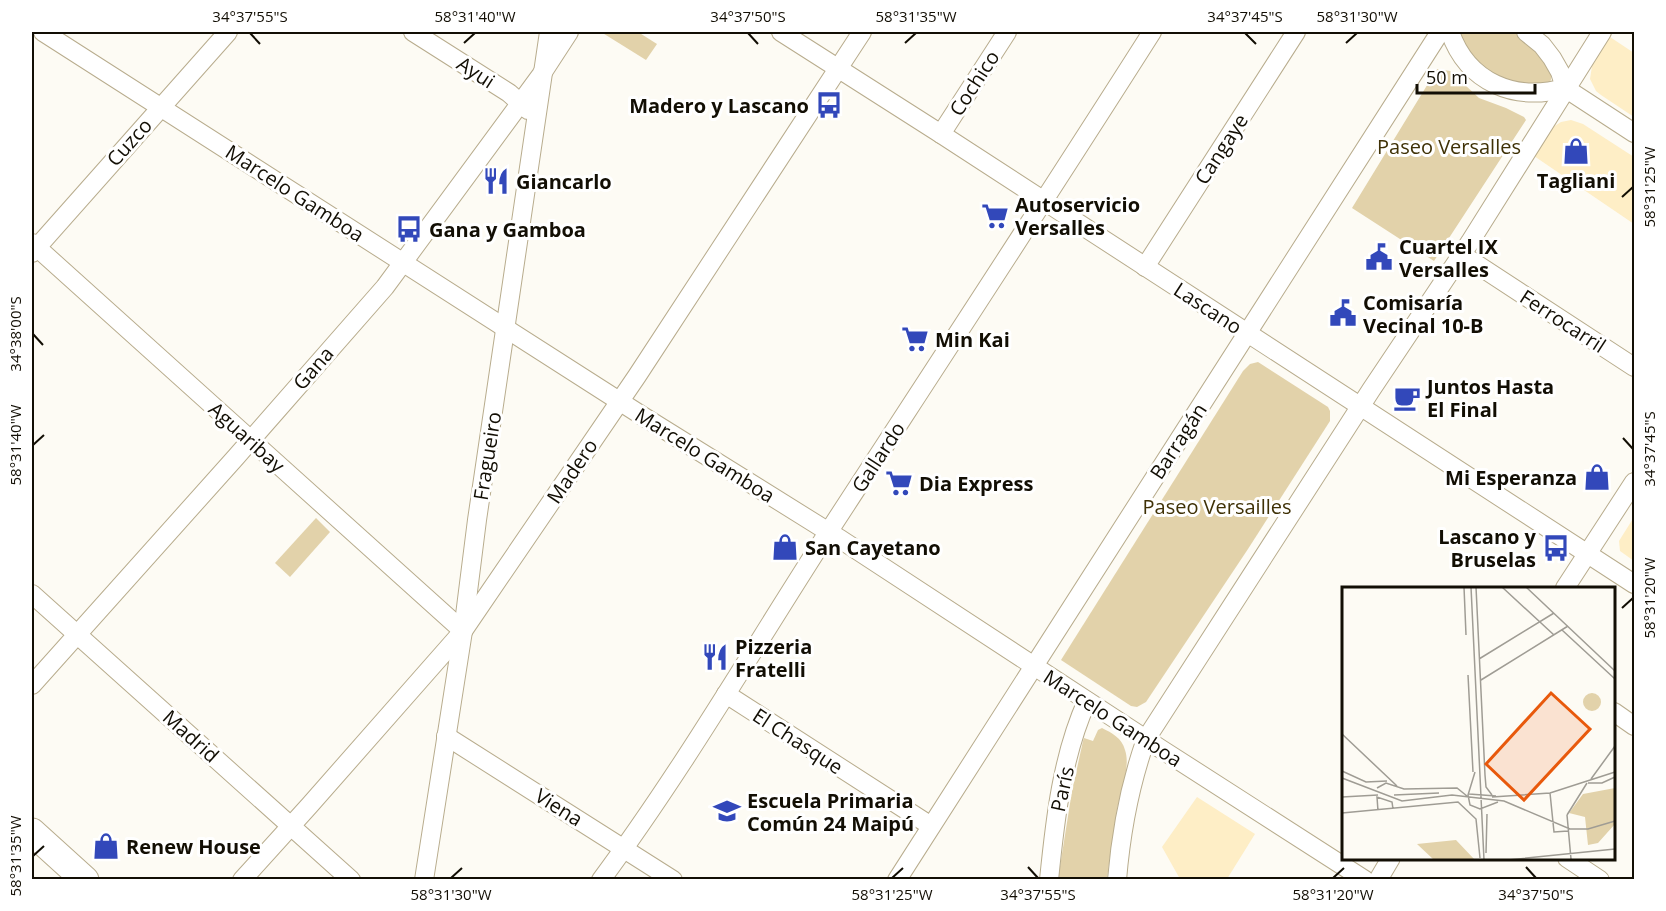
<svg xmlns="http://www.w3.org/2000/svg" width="1666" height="911" font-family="'Open Sans',sans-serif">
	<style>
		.built { fill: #feeec6 }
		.green { fill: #e2d2aa }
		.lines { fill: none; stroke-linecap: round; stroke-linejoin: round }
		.minor-casing { stroke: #b8ac8d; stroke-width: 20 }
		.primary-casing { stroke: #b8ac8d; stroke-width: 29 }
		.minor { stroke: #fff; stroke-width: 18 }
		.primary { stroke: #fff; stroke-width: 27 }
		.ticks { fill: none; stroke: #120e04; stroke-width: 2 }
		.labels { text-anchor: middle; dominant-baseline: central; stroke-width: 6; stroke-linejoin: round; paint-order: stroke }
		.street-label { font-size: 20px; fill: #120e04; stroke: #fff }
		.poi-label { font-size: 20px; font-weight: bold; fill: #120e04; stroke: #fff; text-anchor: start }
		.park-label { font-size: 20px; fill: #3f3106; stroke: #fff }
		.inset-road { fill: none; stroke: #9f9c94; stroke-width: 1.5 }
		.view { fill: #e8590c; fill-opacity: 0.15; stroke: #e8590c; stroke-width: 3 }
		.inset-edge { fill: none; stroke: #120e04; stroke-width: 3 }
		.neatline { fill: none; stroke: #120e04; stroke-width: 2 }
		.ticks-label { font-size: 15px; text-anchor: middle; fill: #120e04 }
	</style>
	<rect width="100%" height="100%" fill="#fdfbf4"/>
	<g class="built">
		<path d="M1610 37 1634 53V117L1601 95 1596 91 1590 79 1592 66Z"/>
		<path d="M1571 120 1583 124 1634 157V224L1534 156 1553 127 1561 122Z"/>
		<path d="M1634 517V561L1620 551 1619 541Z"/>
		<path d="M1197 797 1255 834 1227 879H1180L1162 847Z"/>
	</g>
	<g class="green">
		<path d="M601 32H638L657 44 646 60Z"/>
		<path d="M1460 32H1513L1525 39 1538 51 1551 73V80L1548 84C1539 84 1528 86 1519 85 1497 81 1463 54 1460 32Z"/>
		<path d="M1437 69 1450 71 1479 98 1506 108 1524 117 1526 120 1434 261 1352 208Z"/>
		<path d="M1258 362 1328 407 1330 411V421L1248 549 1146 702 1137 707 1131 706 1061 660 1243 371 1250 364Z"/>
		<path d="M316 518 330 532 290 577 275 563Z"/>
		<path d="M1102 728C1112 733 1122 738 1125 750 1131 768 1120 792 1117 810 1113 833 1110 856 1107 879H1058L1072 791 1083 741 1084 738 1093 741 1098 730Z"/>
	</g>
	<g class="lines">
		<defs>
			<g id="minor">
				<path d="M43 32 641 415 840 539 1161 749 1365 880"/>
				<path d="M413 32 509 93 528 110"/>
				<path d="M781 32 941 134 1634 584"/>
				<path d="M1450 32C1468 83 1515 102 1565 88"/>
				<path d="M1526 32 1542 45 1552 58 1560 72 1565 88 1634 133"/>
				<path d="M941 134 1007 32"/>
				<path d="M32 243 463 631"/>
				<path d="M32 253 228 32"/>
				<path d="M1461 254 1634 367"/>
				<path d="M1145 267 1296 32"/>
				<path d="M1565 588 1634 482"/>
				<path d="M32 594 351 880"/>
				<path d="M32 685 236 457 385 287 541 75 569 32"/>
				<path d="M726 694 931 826"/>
				<path d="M1614 712 1634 726"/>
				<path d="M446 736 673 880"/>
				<path d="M1567 858 1600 880"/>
				<path d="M242 880 309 806 463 631 637 376 862 32"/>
				<path d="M424 880 463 631 477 520 549 32"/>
				<path d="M601 880C684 768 754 647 829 531 937 365 1046 199 1152 32"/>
				<path d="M897 880 1440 32"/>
				<path d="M1049 880C1055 820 1062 756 1087 701"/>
				<path d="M1117 880C1121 832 1130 784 1146 739L1371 390 1470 242 1602 32"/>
				<path d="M1378 880 1391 858"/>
			</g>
			<path id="primary" d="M32 832 85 880"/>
		</defs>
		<use href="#minor" class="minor-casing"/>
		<use href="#primary" class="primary-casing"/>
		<use href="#minor" class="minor"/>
		<use href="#primary" class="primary"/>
	</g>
	<path class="ticks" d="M250 33 260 44M748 33 758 44M1245 33 1256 44M464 43 475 33M905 43 916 33M1346 43 1357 33M1622 197 1633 187M33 334 43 345M1623 438 1633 449M33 445 44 435M1622 608 1633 598M33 856 44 846M1028 867 1038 878M1526 867 1536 878M451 878 462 868M892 878 903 868M1333 878 1344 868"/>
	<defs>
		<symbol id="bus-bare" viewBox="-9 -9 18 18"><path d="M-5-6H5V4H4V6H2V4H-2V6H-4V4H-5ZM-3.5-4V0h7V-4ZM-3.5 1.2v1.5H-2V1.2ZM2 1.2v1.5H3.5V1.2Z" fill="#3248ba" stroke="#fff" stroke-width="2.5" paint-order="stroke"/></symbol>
		<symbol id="shop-bare" viewBox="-9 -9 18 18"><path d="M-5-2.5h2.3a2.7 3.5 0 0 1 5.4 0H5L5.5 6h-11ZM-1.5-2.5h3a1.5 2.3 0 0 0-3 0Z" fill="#3248ba" stroke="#fff" stroke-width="2.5" paint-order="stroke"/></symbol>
		<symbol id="restaurant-bare" viewBox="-9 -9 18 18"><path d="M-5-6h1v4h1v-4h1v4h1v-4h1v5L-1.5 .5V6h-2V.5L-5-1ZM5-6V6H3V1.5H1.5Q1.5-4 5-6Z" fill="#3248ba" stroke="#fff" stroke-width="2.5" paint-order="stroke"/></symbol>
		<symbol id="supermarket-bare" viewBox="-9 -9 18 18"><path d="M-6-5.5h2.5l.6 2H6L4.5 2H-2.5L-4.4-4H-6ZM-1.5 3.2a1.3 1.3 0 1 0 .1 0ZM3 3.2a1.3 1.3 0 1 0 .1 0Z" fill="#3248ba" stroke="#fff" stroke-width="2.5" paint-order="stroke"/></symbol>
		<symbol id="civic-bare" viewBox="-9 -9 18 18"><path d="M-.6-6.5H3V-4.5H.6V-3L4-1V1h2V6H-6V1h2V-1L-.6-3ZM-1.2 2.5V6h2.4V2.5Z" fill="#3248ba" stroke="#fff" stroke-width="2.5" paint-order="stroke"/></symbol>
		<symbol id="cafe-bare" viewBox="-9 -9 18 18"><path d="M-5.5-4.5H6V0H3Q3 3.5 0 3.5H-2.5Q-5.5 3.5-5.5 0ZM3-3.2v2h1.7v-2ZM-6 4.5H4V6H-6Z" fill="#3248ba" stroke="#fff" stroke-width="2.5" paint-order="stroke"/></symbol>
		<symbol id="school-bare" viewBox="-9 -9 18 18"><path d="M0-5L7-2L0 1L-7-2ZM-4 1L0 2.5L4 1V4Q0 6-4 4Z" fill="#3248ba" stroke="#fff" stroke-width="2.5" paint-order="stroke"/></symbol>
	</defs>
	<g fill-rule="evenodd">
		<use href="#bus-bare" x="810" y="86" width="38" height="38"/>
		<use href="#shop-bare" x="1557" y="132" width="38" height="38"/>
		<use href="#restaurant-bare" x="477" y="162" width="38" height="38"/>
		<use href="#supermarket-bare" x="976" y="197" width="38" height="38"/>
		<use href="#bus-bare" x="390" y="210" width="38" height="38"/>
		<use href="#civic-bare" x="1360" y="238" width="38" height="38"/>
		<use href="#civic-bare" x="1324" y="294" width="38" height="38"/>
		<use href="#supermarket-bare" x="896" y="320" width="38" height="38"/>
		<use href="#cafe-bare" x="1388" y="379" width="38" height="38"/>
		<use href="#shop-bare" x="1578" y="458" width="38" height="38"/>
		<use href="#supermarket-bare" x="880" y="464" width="38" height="38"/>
		<use href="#shop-bare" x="766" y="528" width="38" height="38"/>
		<use href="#bus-bare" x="1537" y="529" width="38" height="38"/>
		<use href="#restaurant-bare" x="696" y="638" width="38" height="38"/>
		<use href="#school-bare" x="708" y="792" width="38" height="38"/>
		<use href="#shop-bare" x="87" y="827" width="38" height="38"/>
	</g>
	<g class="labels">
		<g class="street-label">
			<text transform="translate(476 72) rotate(33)">Ayui</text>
			<text transform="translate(974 83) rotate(-57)">Cochico</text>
			<text transform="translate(129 142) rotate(-48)">Cuzco</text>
			<text transform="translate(1221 149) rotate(-57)">Cangaye</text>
			<text transform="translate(295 193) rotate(33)">Marcelo Gamboa</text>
			<text transform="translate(1208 308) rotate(33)">Lascano</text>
			<text transform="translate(1563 321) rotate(33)">Ferrocarril</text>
			<text transform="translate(313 368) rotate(-49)">Gana</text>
			<text transform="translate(247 437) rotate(42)">Aguaribay</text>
			<text transform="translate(1178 441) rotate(-57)">Barragán</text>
			<text transform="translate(705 455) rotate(32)">Marcelo Gamboa</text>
			<text transform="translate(487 456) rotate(-81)">Fragueiro</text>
			<text transform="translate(878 457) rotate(-57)">Gallardo</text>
			<text transform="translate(572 471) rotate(-56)">Madero</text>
			<text transform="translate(1113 718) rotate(33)">Marcelo Gamboa</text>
			<text transform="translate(191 736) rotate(42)">Madrid</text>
			<text transform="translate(798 741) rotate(33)">El Chasque</text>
			<text transform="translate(1062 789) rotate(-78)">París</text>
			<text transform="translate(559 807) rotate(32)">Viena</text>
		</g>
		<g class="poi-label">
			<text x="809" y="105" text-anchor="end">Madero y Lascano</text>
			<text x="1576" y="180" text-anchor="middle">Tagliani</text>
			<text x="516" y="181">Giancarlo</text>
			<text x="1015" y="204">Autoservicio<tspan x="1015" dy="23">Versalles</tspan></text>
			<text x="429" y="229">Gana y Gamboa</text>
			<text x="1399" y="246">Cuartel IX<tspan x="1399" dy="23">Versalles</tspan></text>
			<text x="1363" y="302">Comisaría<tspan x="1363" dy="23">Vecinal 10-B</tspan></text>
			<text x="935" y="339">Min Kai</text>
			<text x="1427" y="386">Juntos Hasta<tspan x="1427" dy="23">El Final</tspan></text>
			<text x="1577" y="477" text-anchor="end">Mi Esperanza</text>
			<text x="919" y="483">Dia Express</text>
			<text x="1536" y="536" text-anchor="end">Lascano y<tspan x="1536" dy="23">Bruselas</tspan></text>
			<text x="805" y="547">San Cayetano</text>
			<text x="735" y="646">Pizzeria<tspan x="735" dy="23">Fratelli</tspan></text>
			<text x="747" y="800">Escuela Primaria<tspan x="747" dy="23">Común 24 Maipú</tspan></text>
			<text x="126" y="846">Renew House</text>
		</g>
		<g class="park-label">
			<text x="1449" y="146">Paseo Versalles</text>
			<text x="1217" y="506">Paseo Versailles</text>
		</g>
	</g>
	<g transform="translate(1342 587)">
		<rect width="273" height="273" fill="#fdfbf4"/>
		<path d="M241 115a9 9 0 1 1 18 0a9 9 0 1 1-18 0ZM273 201V237L256 256 246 258 243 230 227 226 241 207ZM114 253 133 273H92L75 257Z" fill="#e2d2aa"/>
		<path class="inset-road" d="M122 0 124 48M129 0 142 273M134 0 143 188 144 200 150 208M160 0 212 48M184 0 273 84M220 43 273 92M137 72 212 26M126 88 131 185M139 93 226 39M0 147 55 199M0 184 24 195 45 194M133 185 126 208 128 218 138 222 156 215M0 191 60 214 110 208 162 214 228 242H246L273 234M249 192 273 159M246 196H260L273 190M35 201 44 196 62 202 115 201 125 209M208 206 212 245 226 244M127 207 154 209M52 208 97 206M0 210 36 208M150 210 208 206 273 185M36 224 35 210 50 215 51 222M0 226 116 215 134 232 138 271M225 228 229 272M225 228 245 196M144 266 145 227M166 273 273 262"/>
		<path class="view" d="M209 106 248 142 182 213 144 177Z"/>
		<rect width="273" height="273" class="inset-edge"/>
	</g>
	<rect width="1666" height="911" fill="none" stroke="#ffffff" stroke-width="66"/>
	<path d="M1417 84v9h118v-9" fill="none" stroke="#120e04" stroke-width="3"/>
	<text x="1426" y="84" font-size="18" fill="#120e04" stroke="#ffffff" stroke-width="4.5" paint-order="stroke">50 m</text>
	<rect x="33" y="33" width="1600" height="845" class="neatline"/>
	<g class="ticks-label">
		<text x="250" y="22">34°37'55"S</text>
		<text x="475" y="22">58°31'40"W</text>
		<text x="748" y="22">34°37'50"S</text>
		<text x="916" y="22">58°31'35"W</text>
		<text x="1245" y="22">34°37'45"S</text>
		<text x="1357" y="22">58°31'30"W</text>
		<text transform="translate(1650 187) rotate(-90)" y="5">58°31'25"W</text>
		<text transform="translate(16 334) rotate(-90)" y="5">34°38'00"S</text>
		<text transform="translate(16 445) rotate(-90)" y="5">58°31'40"W</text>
		<text transform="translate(1650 449) rotate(-90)" y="5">34°37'45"S</text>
		<text transform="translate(1650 598) rotate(-90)" y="5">58°31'20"W</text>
		<text transform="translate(16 856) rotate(-90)" y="5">58°31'35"W</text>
		<text x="451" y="900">58°31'30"W</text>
		<text x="892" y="900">58°31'25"W</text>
		<text x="1038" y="900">34°37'55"S</text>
		<text x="1333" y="900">58°31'20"W</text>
		<text x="1536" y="900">34°37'50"S</text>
	</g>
</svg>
